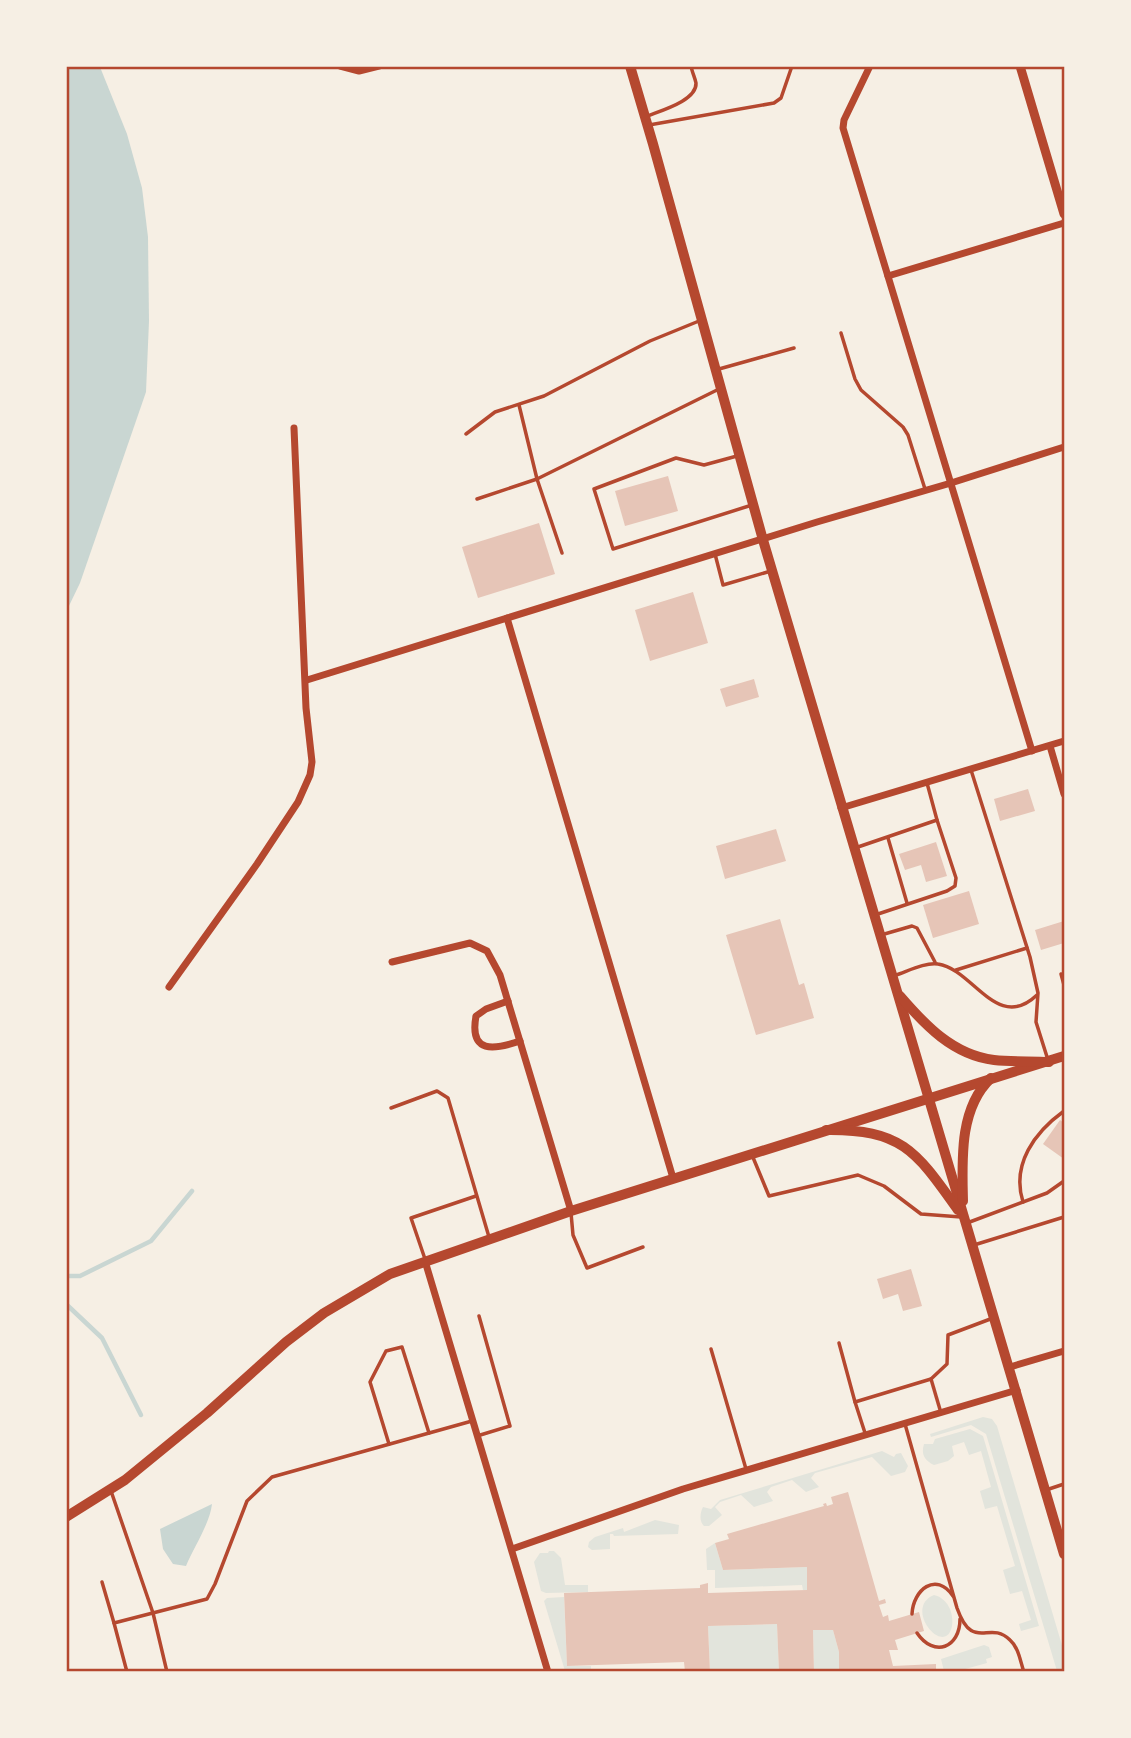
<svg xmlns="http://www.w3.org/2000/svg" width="1131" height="1738" font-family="'Work Sans',sans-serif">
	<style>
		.green { fill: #e2e4dc }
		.water { fill: #c9d6d2 }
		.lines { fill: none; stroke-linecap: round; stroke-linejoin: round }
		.stream { stroke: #c9d6d2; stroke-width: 4.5 }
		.building { fill: #e6c5b7 }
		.service { stroke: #b5482f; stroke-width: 3.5 }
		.minor { stroke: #b5482f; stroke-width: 7 }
		.tertiary { stroke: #b5482f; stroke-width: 9 }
		.secondary { stroke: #b5482f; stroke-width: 10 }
		.primary { stroke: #b5482f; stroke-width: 10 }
		.neatline { fill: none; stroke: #b5482f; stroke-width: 2.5 }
	</style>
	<rect width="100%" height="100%" fill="#f6efe4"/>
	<g class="green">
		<path d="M983 1417 992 1419 997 1426 1064 1652V1671H1057L986 1434 971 1425 931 1437 930 1434Z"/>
		<path d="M970 1429 983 1436 1039 1626 1021 1631 1019 1624 1031 1620 1022 1591 1010 1594 1003 1570 1015 1566 997 1506 985 1509 980 1491 991 1487 981 1451 969 1455 964 1442 952 1446 954 1456 948 1461 934 1465C924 1460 921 1454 924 1444H933L935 1439Z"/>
		<path d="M882 1451 894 1457 896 1454 901 1453 908 1466 905 1472 891 1476 872 1457 815 1473 811 1478 819 1487 806 1492 792 1480 771 1487 767 1492 773 1501 754 1507 741 1495 720 1502 715 1507 722 1515 709 1526H704C699 1521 700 1513 703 1507L711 1509 720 1500Z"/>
		<path d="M655 1520 679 1525 678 1534 614 1536 613 1534H610V1549L592 1550 588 1547 589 1542 595 1537 623 1528 624 1532Z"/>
		<path d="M715 1543 723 1570 807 1567V1590H803L802 1585 715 1588V1570H707L706 1549Z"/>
		<path d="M549 1551H554L561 1558 565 1585H588V1592L546 1593 541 1591 534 1562 540 1553H548Z"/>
		<path d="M934 1595C947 1598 954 1612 952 1626 945 1659 902 1608 934 1595Z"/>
		<path d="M564 1597 567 1666H591V1671H565L544 1601 547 1598Z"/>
		<path d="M777 1624 779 1671H710L708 1626Z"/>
		<path d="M813 1630H833L839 1652V1671H814Z"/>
		<path d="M984 1645 989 1647 992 1657 986 1659 987 1663 958 1671H944L941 1659Z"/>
	</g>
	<g class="water">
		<path d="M67 66 100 67 127 134 142 188 148 237 149 321 146 392 80 583 67 610Z"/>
		<path d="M212 1504C210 1523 194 1547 186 1566L173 1564 163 1549 160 1529Z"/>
	</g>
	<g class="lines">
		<g class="stream">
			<path d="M66 1276H80L151 1241 192 1191"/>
			<path d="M66 1304 102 1338 141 1415"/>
		</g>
	</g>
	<g class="building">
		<path d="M668 476 678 511 625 526 615 491Z"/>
		<path d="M539 523 555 574 478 598 462 547Z"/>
		<path d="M693 592 708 643 650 661 635 610Z"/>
		<path d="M754 679 759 697 726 707 720 689Z"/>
		<path d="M1028 789 1035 811 1000 821 994 799Z"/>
		<path d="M776 829 786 861 725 879 716 846Z"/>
		<path d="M936 842 947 876 926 882 921 865 905 870 899 854Z"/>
		<path d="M969 891 979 924 933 938 923 905Z"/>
		<path d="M780 919 799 985 804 983 814 1018 756 1035 726 935Z"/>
		<path d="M1064 921V943L1041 950 1035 930Z"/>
		<path d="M1060 1120 1064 1123V1159L1043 1144Z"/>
		<path d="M911 1269 922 1306 903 1311 898 1294 883 1299 877 1279Z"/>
		<path d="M848 1492 879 1601 885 1599 886 1603 879 1605 883 1617 888 1615 889 1621 919 1612 924 1631 895 1640 898 1650H889L893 1666 936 1664V1672H839V1652L833 1630H813L814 1672H779L777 1624 708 1626 710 1672H685L684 1662 567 1666 564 1593 700 1588V1585L708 1583V1593L807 1590V1567L723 1570 715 1543 729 1539 727 1534 824 1506 823 1504 826 1503 827 1506 833 1504 831 1497Z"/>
	</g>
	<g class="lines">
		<g class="service">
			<path d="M645 117C659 111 697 101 696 83 695 78 692 72 691 66"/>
			<path d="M649 125 774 103 781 98 792 66"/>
			<path d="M841 333 855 379 861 390 903 427 908 435 925 489"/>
			<path d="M719 369 794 348"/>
			<path d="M519 405 537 479 562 553"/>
			<path d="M466 434 495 412 544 396 650 341 699 321"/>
			<path d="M737 456 704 465 676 458 594 489 613 549 752 505"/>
			<path d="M477 499 537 479 719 389"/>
			<path d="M715 554 723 585 771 571"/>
			<path d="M971 770 1030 957 1038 993 1036 1022 1048 1060"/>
			<path d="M888 838 907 903"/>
			<path d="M855 848 937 820 927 783"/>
			<path d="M875 915 947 891 955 886 956 878 937 820"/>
			<path d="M881 935 912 926 917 928 935 962"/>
			<path d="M956 970 1027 948"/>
			<path d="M1061 974 1064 985"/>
			<path d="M896 975C908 971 926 962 938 964 973 969 997 1033 1037 995"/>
			<path d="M391 1108 437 1091 448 1098 489 1237"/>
			<path d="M752 1155 769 1196 858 1175 884 1186 921 1214 961 1217"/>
			<path d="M1023 1202C1011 1164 1035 1132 1064 1111"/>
			<path d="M571 1213 573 1235 587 1268 643 1247"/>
			<path d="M967 1223 1047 1193 1064 1181"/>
			<path d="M974 1245 1064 1217"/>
			<path d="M425 1259 411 1218 476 1196"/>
			<path d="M839 1343 855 1402"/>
			<path d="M711 1349 746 1469"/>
			<path d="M931 1379 941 1413"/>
			<path d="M905 1424 957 1608C973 1653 989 1619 1010 1640 1019 1648 1020 1661 1024 1672"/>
			<path d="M477 1436 510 1426 479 1316"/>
			<path d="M866 1436 855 1402 931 1379 947 1364 948 1335 993 1318"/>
			<path d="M389 1444 370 1382 386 1351 402 1347 429 1433"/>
			<path d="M1046 1490 1064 1484"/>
			<path d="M111 1491 153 1613 167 1672"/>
			<path d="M102 1582 114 1623"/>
			<path d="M912 1614C913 1590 936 1571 953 1596"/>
			<path d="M917 1633C934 1658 960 1648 960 1619"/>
			<path d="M127 1672 114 1623 207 1599 215 1584 247 1501 272 1477 472 1421"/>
		</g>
		<g class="minor">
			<path d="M340 66 359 71 379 66"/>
			<path d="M870 66 844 120 843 128 1032 751"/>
			<path d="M888 276 1064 223"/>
			<path d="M507 618 673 1178"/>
			<path d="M307 680 817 522 951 483 1064 447"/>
			<path d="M1050 746 1064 794"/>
			<path d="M841 808 1064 741"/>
			<path d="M392 962 470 943 487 951 500 975 571 1211"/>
			<path d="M169 987 257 864 298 802 310 775 312 762 306 708 294 428"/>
			<path d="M508 1001 486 1009 476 1016C469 1054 494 1050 520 1041"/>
			<path d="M425 1261 548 1672"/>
			<path d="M1010 1367 1064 1351"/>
			<path d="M512 1549 683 1489 1017 1390"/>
		</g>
		<path class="tertiary" d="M1020 66 1064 214"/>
		<path class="secondary" d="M66 1517 125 1480 207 1413 286 1342 324 1313 390 1274 571 1211 1064 1056"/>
		<g class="primary">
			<path d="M630 66 653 144 763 540 1064 1554"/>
			<path d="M900 996C925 1025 953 1055 994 1060 1012 1062 1031 1061 1049 1062"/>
			<path d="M826 1130C902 1129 916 1151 958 1210"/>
			<path d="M963 1201C962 1160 959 1108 991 1078"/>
		</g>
	</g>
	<rect width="1131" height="1738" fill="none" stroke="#f6efe4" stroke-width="136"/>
	<rect x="68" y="68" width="995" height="1602" class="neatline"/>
</svg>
